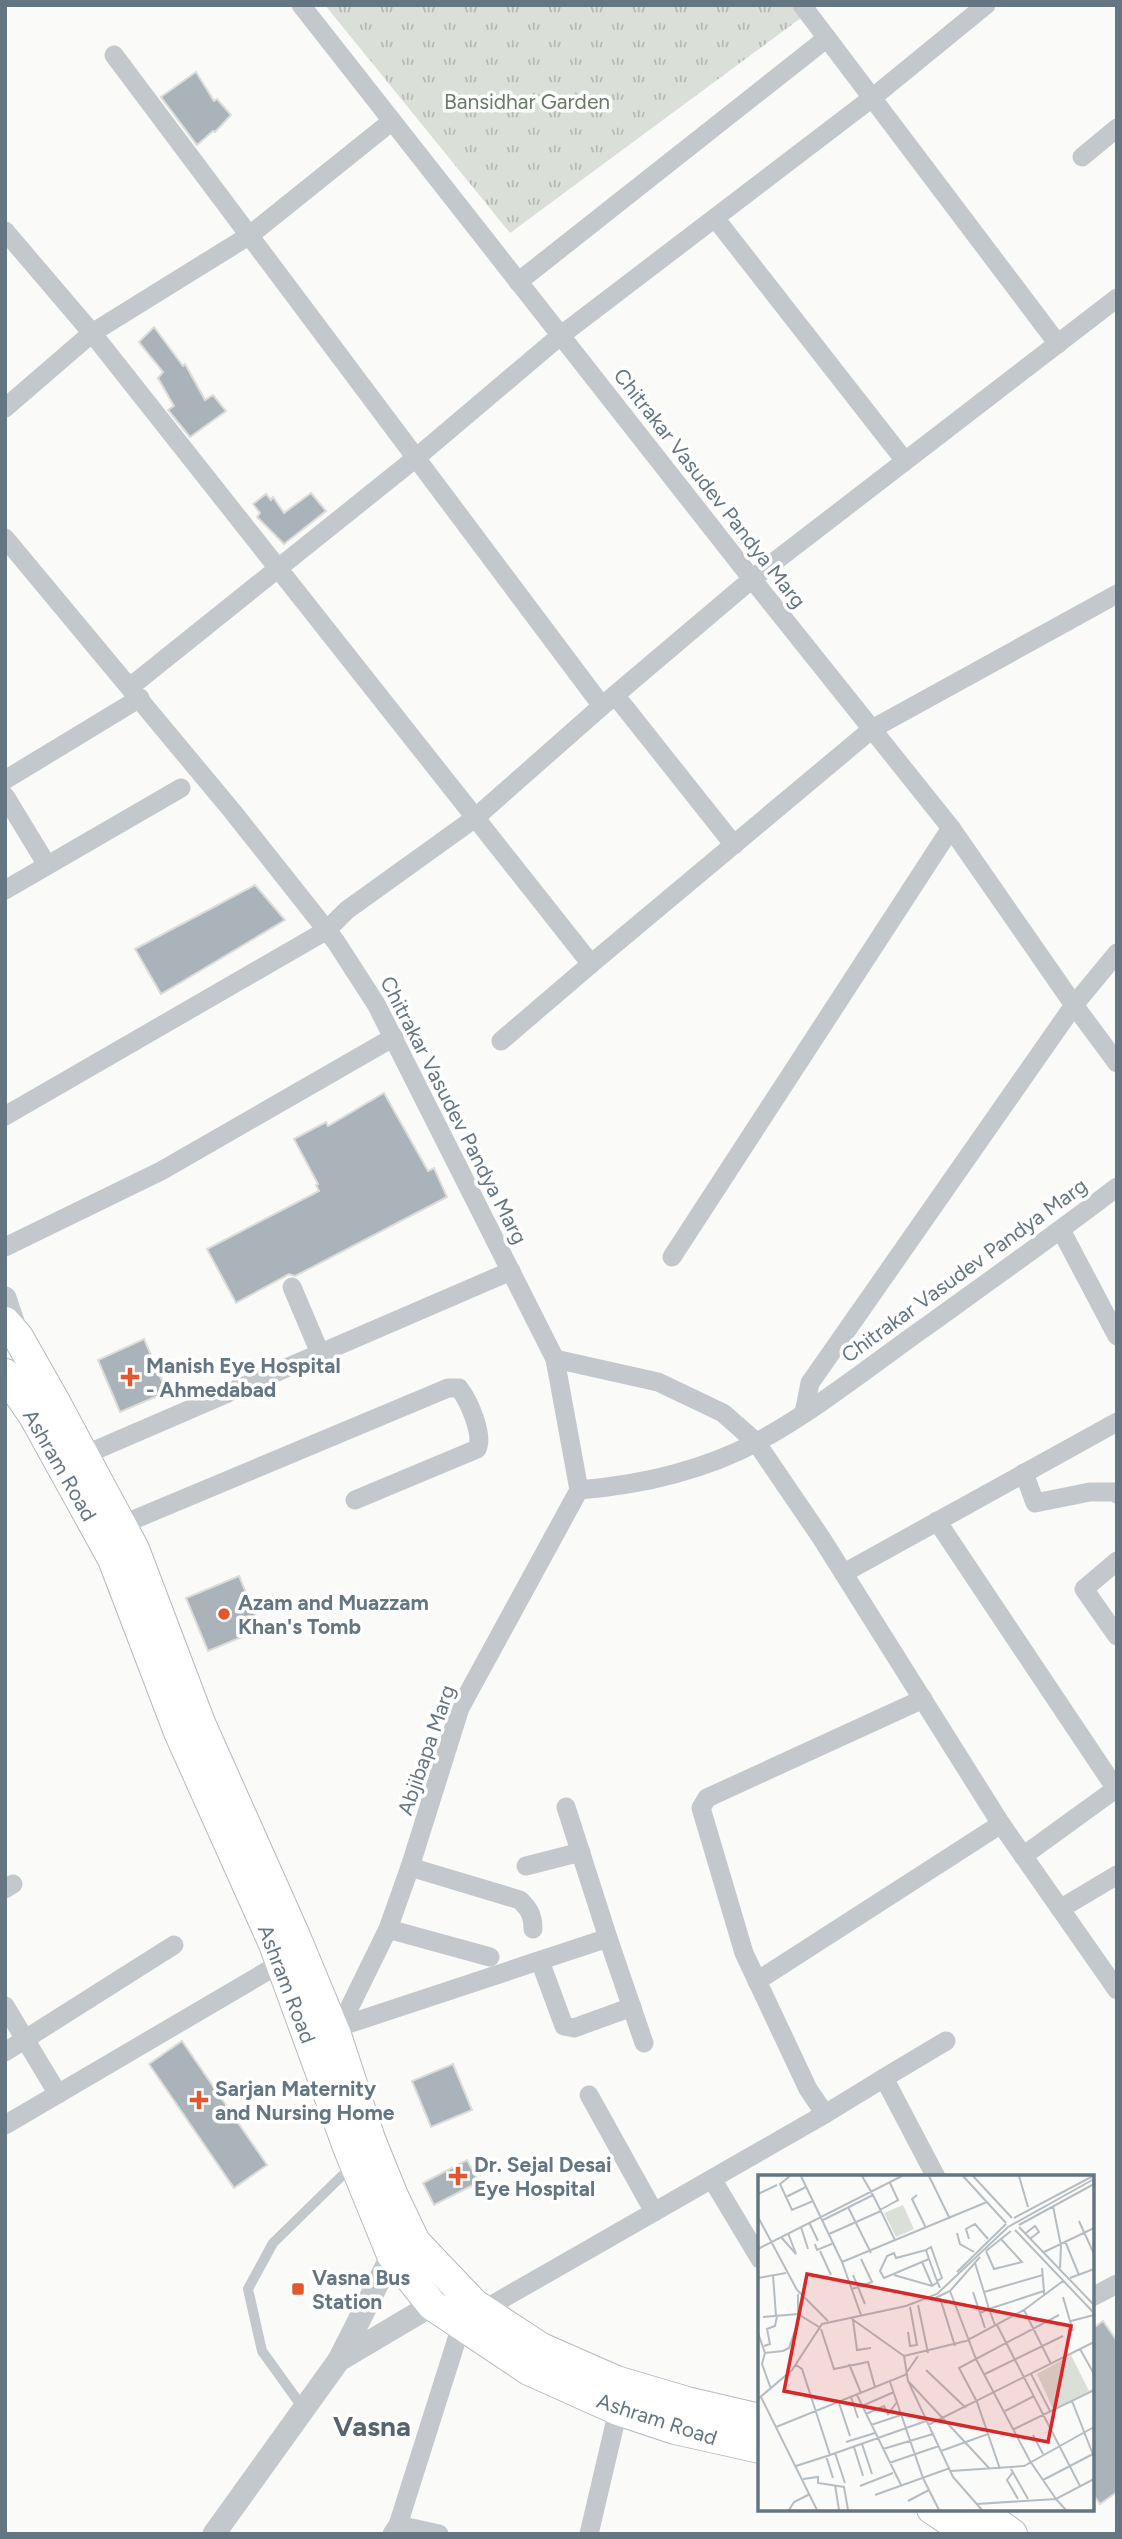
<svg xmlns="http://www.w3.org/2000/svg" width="1122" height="2539" font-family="Figtree,sans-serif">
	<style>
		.park { fill: url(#park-tufts) }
		.building { fill: #aab3b9; stroke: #dcdcda; stroke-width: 2 }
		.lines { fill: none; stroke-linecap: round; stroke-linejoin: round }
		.primary-casing { stroke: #b5babe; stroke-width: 32 }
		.service { stroke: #c3c8cc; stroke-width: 10 }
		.minor { stroke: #c3c8cc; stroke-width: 19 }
		.tertiary { stroke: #c3c8cc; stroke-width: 23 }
		.primary { stroke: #fff; stroke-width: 30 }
		.poi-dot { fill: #e4572e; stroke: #fff; stroke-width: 2.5 }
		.labels { text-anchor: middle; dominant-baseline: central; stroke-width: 7; stroke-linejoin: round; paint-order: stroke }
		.park-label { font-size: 21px; fill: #687a64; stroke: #fff }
		.street-label { font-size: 21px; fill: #657683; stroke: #fff }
		.poi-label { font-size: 21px; font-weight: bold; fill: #657683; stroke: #fff; text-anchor: start }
		.district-label { font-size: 28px; font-weight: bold; fill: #57646e; stroke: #fff }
		.inset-road { fill: none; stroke: #b5bdc2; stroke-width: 2 }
		.view { fill: #d62828; fill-opacity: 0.15; stroke: #d62828; stroke-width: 3.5 }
		.inset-edge { fill: none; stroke: #657683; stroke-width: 3.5 }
	</style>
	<defs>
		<pattern id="park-tufts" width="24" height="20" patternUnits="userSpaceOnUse" patternTransform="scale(1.75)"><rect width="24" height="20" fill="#dadfd7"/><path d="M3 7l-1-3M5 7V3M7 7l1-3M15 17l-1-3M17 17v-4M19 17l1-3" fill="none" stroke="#b4b9b4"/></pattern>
	</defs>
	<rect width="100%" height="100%" fill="#fafaf8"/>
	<path class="park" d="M325 5H791L801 18 510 233Z"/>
	<g class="building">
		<path d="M196 72 214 101 217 99 231 115 215 132 213 131 197 145 161 97Z"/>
		<path d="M154 327 183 366 185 364 205 400 213 395 226 411 190 437 168 410 174 406 158 378 163 372 139 342Z"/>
		<path d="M311 493 326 511 284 544 257 517 260 513 253 504 266 494 271 500 273 497 284 513Z"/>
		<path d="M255 885 285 920 161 994 135 949Z"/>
		<path d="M384 1093 428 1171 434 1168 447 1197 295 1276 289 1274 236 1303 207 1249 319 1191 316 1185 318 1184 294 1139 326 1122 328 1126Z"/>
		<path d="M144 1339 167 1392 120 1412 98 1360Z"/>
		<path d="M239 1576 261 1629 208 1651 186 1598Z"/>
		<path d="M182 2041 267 2165 234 2188 149 2064Z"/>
		<path d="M453 2064 472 2110 431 2127 412 2081Z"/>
		<path d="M467 2160 479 2182 434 2205 423 2183Z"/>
		<path d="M1103 2321 1117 2341V2492L1100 2504 1092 2493V2329Z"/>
	</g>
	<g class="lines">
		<defs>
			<g id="primary">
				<path d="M5 1322 18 1337 56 1404 134 1549 200 1723 295 1936 336 2035 370 2139 393 2196 415 2242 474 2304 541 2348 616 2381 687 2402 760 2419"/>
				<path d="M5 1374 34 1416 113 1559 179 1732 274 1944 348 2147 392 2255 432 2305 529 2370 618 2410 675 2429 760 2448"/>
				<path d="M932 2509 970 2534"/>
				<path d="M977 2509 1012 2534"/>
			</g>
		</defs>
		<use href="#primary" class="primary-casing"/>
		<path class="service" d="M303 2408 262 2351 248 2289 273 2243 352 2166"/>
		<g class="minor">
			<path d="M301 5 752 579 951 828 1074 1005 1117 1063"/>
			<path d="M802 5 1058 344"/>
			<path d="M114 55 602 706"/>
			<path d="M1082 157 1117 128"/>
			<path d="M715 218 905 461"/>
			<path d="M5 231 92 333 591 964 872 729 1117 594"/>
			<path d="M518 282 827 38"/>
			<path d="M5 408 92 333 250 235 392 121"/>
			<path d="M5 538 233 812 336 942 376 1004 555 1359 579 1490"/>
			<path d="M130 687 417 457 560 336 872 98 986 5"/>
			<path d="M615 695 734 845"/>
			<path d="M5 780 140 698"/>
			<path d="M5 796 47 865"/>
			<path d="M5 890 181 788"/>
			<path d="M501 1041 591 964"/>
			<path d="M5 1116 327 930 347 910 475 818 602 706 752 579 1117 298"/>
			<path d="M1061 1230 1117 1336"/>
			<path d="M5 1247 161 1171 394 1037"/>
			<path d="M672 1257 951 828"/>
			<path d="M292 1287 320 1353"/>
			<path d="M555 1359 658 1382 723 1413 756 1442 822 1539 1001 1824 1117 1990"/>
			<path d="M804 1413 810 1383 1074 1005 1117 953"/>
			<path d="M82 1456 511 1271"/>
			<path d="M1024 1473 1035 1503 1090 1492H1115L1117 1494"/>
			<path d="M579 1490C640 1485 702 1471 757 1442 816 1410 869 1367 924 1328 988 1282 1053 1236 1117 1187"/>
			<path d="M937 1521 1116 1789"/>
			<path d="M121 1525 448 1388H459C469 1401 484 1435 477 1449L355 1500"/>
			<path d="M1117 1561 1084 1589 1117 1636"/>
			<path d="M844 1573 1117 1422"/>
			<path d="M1023 1856 1117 1788"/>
			<path d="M526 1866 581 1852"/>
			<path d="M410 1867 520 1900C529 1909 533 1915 533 1929"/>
			<path d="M5 1889 13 1884"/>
			<path d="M1060 1909 1117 1875"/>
			<path d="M388 1929 490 1957"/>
			<path d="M608 1938 644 2043"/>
			<path d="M540 1961 564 2026 574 2028 632 2007"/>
			<path d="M757 1981 1001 1824"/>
			<path d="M5 2006 58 2094"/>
			<path d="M342 2026 608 1938 566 1807"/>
			<path d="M336 2035 388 1929 410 1867 460 1708 579 1490"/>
			<path d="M5 2052 174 1945"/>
			<path d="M884 2078 946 2041"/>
			<path d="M589 2095 654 2212"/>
			<path d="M825 2114 884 2078 936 2177"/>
			<path d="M5 2125 281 1963"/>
			<path d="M712 2179 760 2259"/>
			<path d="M1092 2297 1117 2284"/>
			<path d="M483 2310 825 2114 808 2089 744 1953 701 1808 707 1798 923 1699"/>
			<path d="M398 2525 439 2534"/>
			<path d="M392 2534 398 2525 461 2326"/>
			<path d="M589 2534 620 2402"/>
		</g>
		<g class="tertiary">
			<path d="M5 1298 18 1337"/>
			<path d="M339 2360 432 2305 443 2296"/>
			<path d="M214 2534 339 2360 392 2255 406 2247"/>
		</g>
		<use href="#primary" class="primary"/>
	</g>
	<g class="poi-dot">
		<path d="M126.5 1366.5h7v7h7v7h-7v7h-7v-7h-7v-7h7z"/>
		<circle cx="224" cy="1614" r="7"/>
		<path d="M195.5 2089.5h7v7h7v7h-7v7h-7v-7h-7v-7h7z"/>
		<path d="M454.5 2165.5h7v7h7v7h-7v7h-7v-7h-7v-7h7z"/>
		<rect x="291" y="2282" width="14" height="14" rx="3.5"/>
	</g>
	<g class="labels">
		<g class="park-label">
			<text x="527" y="101">Bansidhar Garden</text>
		</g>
		<g class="street-label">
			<text transform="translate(710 488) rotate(52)">Chitrakar Vasudev Pandya Marg</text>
			<text transform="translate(454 1110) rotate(63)">Chitrakar Vasudev Pandya Marg</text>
			<text transform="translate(964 1270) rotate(-36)">Chitrakar Vasudev Pandya Marg</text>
			<text transform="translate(60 1465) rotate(60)">Ashram Road</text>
			<text transform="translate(426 1750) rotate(-71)">Abjibapa Marg</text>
			<text transform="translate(287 1984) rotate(69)">Ashram Road</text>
			<text transform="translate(657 2419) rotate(18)">Ashram Road</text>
		</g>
		<g class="poi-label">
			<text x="146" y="1365">Manish Eye Hospital<tspan x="146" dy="24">- Ahmedabad</tspan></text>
			<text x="238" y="1602">Azam and Muazzam<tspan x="238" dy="24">Khan's Tomb</tspan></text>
			<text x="215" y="2088">Sarjan Maternity<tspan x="215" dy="24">and Nursing Home</tspan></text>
			<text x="474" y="2164">Dr. Sejal Desai<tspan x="474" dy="24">Eye Hospital</tspan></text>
			<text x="312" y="2277">Vasna Bus<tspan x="312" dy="24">Station</tspan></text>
		</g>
		<g class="district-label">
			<text x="372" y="2426">Vasna</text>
		</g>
	</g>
	<g transform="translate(758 2175)">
		<rect width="336" height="336" fill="#fafaf8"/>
		<path d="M313 180 331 216 295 234 279 199Z" fill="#dadfd7"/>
		<path d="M145 30 156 54 138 62 126 38Z" fill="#dadfd7"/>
		<path class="inset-road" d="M32 1 22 9 34 35 55 26M43 1 84 87 103 140M171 1 191 42M205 1 248 48M215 1 254 43M261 1 270 32M0 19 19 10M115 20 137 65M159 20 154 24 168 53M28 22 48 12M295 31 303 71 302 93M90 32 113 78M122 35 140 25 132 8M0 42 39 115 70 146M256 43 335 1M65 45 115 20 104 1M321 46 336 79M51 47 60 66M261 50 336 9M43 52 50 74M261 52 336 130M257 55 336 138M199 58 202 69 216 77M268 58 277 51 281 57 273 63M71 59 123 36M23 62 38 79 30 58M211 64 208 54 217 49 230 64M307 66 321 100M57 69 59 75 76 68M0 74 144 1M168 75 138 83 136 78 129 81 122 96 126 103 171 84M62 76 73 100M228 76 253 56M228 76 236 94 264 87 243 64M286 77 336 53M84 87 229 27M164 87 174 110M217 88 226 117 285 100M284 93 286 116M199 97 248 49M15 100 18 141M95 100 107 129M136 100 174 111 180 107M0 103 28 98M312 103 336 94M179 106 184 103 173 72 168 75 171 84 179 106 182 113M94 114 114 107 103 84M192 116 218 184 272 286 298 324 336 304M215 117 227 153M40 119V139L61 152M305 122 315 156M182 123 197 171M173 125 192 116 222 82M160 130 170 178M266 135 293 189M222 138 231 134 226 117M5 142 40 139M94 144 146 181M95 145 99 175 113 173M313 146 336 140M237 150 231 134 286 116V120M239 150 322 311M63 154 76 194 110 187 117 212M150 157 152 171 159 170 152 132M0 158 7 178 25 176 31 173 42 141M6 171 12 169 9 154 17 151 19 141M322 174 336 199M7 178 4 189 13 214M146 181 208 166 266 135 305 106M146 181 150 206 195 302 224 335M91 189 103 218M168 195 208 233M227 199 305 161M273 199 292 236M132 207 165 303 181 335M151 207 231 293M99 220 143 310M3 222 59 335M93 222 100 243M0 224 34 195 64 149 148 131 179 119 250 52 336 4M314 226 336 282M81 228 92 261M104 231 136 217M247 236 276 221M108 239 126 231 130 239 139 227M113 250 143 240M170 250 336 167M18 252 147 200 160 181M256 254 336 215M275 260 285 279M88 267 117 258M104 269 114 299M96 272 105 301M125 274 175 259M183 276 230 259M77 278 87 308M72 280 168 246M68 281 75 303M131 288 181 271M38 291 72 280 44 194 38 190M242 294 219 227 201 193 301 140M253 294 270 324M193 296 266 291 336 252M255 297 249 305 260 324M45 304 60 302V308L86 312 90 335M285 305 335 279M77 310 81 335M102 311 135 298M117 320 192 293M150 326 171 315M218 329 298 324 308 335M31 335 36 327 52 319"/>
		<path class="view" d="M49 99 313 151 290 267 26 216Z"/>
		<rect width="336" height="336" class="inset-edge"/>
	</g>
	<rect width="1122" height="2539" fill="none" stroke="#657683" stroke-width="14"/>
</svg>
